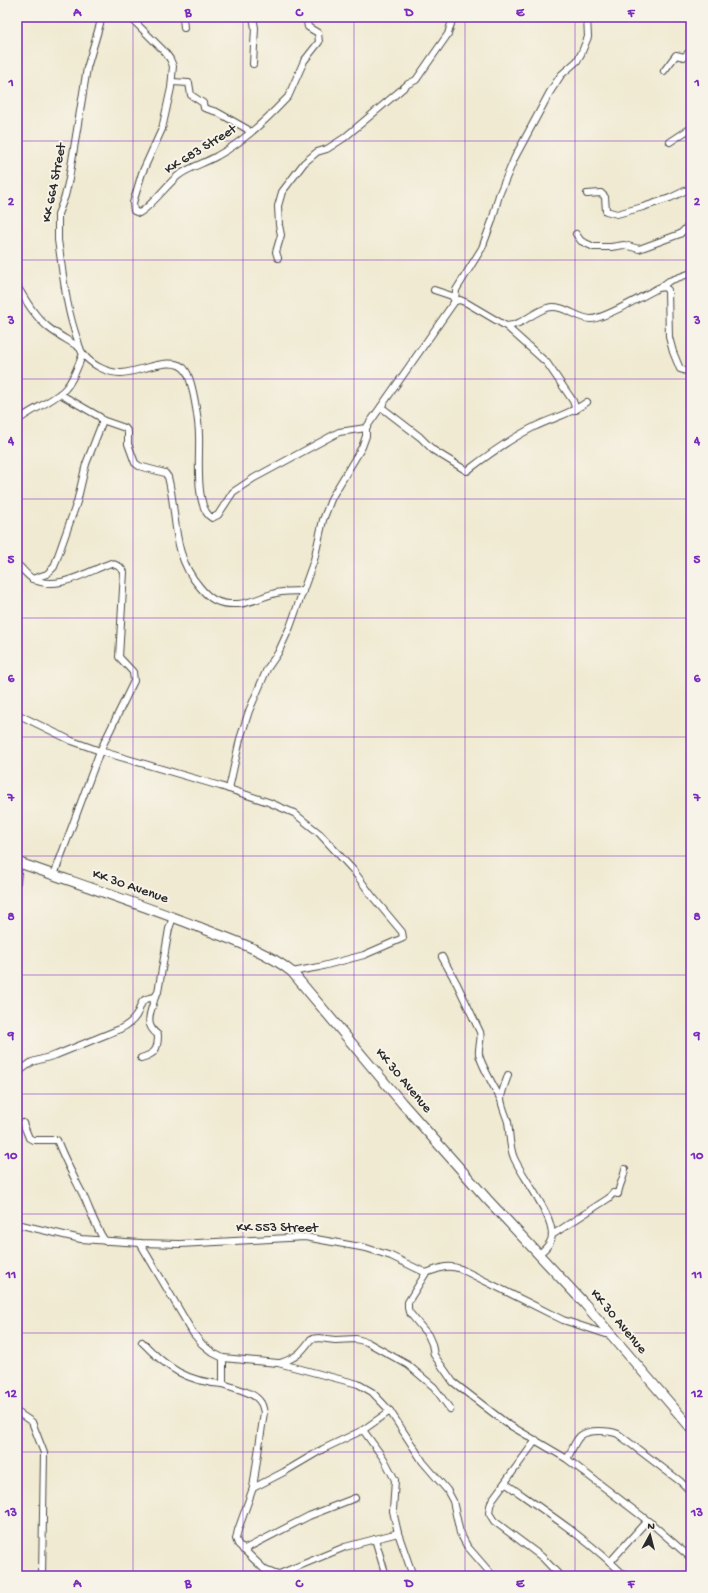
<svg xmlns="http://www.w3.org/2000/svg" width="708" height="1593" font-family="'Gochi Hand',sans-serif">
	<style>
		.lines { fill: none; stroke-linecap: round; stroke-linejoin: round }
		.minor-casing { stroke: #494844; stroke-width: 8 }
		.secondary-casing { stroke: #494844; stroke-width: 11 }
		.minor { stroke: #fff; stroke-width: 6 }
		.secondary { stroke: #fff; stroke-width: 9 }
		.grid { fill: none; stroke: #7b2cbf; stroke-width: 1; stroke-opacity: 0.55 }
		.labels { text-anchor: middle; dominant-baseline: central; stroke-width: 4; stroke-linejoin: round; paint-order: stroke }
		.street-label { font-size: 14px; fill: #2b2b2b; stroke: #f7f3e8 }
		.neatline { fill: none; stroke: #7b2cbf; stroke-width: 1.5 }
		.grid-label { font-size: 13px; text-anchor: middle; font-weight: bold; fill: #7b2cbf }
	</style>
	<rect width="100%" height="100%" fill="#f7f3e8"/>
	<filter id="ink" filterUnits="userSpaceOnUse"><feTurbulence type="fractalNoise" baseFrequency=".025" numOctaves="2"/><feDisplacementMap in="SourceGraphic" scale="8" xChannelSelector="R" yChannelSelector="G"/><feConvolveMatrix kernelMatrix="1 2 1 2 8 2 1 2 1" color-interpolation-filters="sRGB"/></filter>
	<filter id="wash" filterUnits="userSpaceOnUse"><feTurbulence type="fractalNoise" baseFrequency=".012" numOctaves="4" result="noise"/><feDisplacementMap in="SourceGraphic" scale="16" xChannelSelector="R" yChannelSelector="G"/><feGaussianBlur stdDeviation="0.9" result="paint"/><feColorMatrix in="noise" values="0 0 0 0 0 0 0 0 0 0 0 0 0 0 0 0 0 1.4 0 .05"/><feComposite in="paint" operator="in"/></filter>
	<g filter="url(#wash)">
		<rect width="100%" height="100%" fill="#f0ead2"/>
	</g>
	<g filter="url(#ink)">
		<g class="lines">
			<defs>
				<g id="minor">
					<path d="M102 17 87 68 69 179 65 196 58 214V240C63 274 66 309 78 341 79 345 80 351 84 355 92 365 107 373 121 373 138 373 175 353 186 371 193 382 199 423 199 436 200 454 194 508 212 518L218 515 233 492 254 478 339 432 366 428"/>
					<path d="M130 17 164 51 170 59 173 66 171 88 162 129 142 173 133 203 134 211 139 213C150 208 167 184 179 175 190 167 205 163 217 156 241 143 264 122 283 102L288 97 304 61 319 42 318 33 308 27 306 17"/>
					<path d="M183 17 184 28"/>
					<path d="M253 64 255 28 253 17"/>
					<path d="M664 71 676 55 684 57 687 54 691 53"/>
					<path d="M172 82 189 83 191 95 203 103 204 108 217 112 247 129 250 133"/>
					<path d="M670 142 691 128"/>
					<path d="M587 194 601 193 605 197 606 211 617 214 643 207 670 198 691 188"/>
					<path d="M576 234 581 241 594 247H611L624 245 639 249 680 234 686 228 691 227"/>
					<path d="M278 258 276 252 281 235 279 225 278 206 282 192 304 163 317 152 327 149 344 138 408 84 416 80 448 34 453 17"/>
					<path d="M17 286C26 301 35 317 49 328 59 336 70 341 80 348"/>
					<path d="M661 287 669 281 691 273"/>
					<path d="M434 290 452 296 455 301 460 300 467 303 506 326C521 326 533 312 547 308 563 303 577 319 591 319 604 319 645 295 658 288L664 287 668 290 669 337 673 352 680 369 686 371 691 370"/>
					<path d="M506 326 547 363 573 401 576 410"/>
					<path d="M381 407 420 437 433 450 467 471C489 454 510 439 534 427 552 418 571 414 587 402"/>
					<path d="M102 420 125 428 128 432V444L135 463 139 466 165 473 168 477C178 515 171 554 199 586 210 600 219 605 238 604 252 603 263 596 276 593 285 591 294 591 303 591"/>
					<path d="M17 421C31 409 55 401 66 388 74 379 78 365 83 354"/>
					<path d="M17 564C22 568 27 576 33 579 57 592 88 571 111 563L120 567 124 572 119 657 133 672 134 681 100 751 54 875"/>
					<path d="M32 579 47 574 54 567 77 502 86 464 102 423V420L100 417 60 394"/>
					<path d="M17 714 72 741 100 751 220 786 268 802 294 813 319 833 353 870 372 896 402 932 403 938 364 955 319 967 292 972"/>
					<path d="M229 789 240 739 249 711 267 669 278 653 290 627 314 560 323 520 332 497 362 447 366 436V428L455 301 456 290 482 248 492 221 499 195 515 157 550 92 561 75 577 61 581 54 588 37 587 17"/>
					<path d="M17 882 19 862"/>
					<path d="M442 957 457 984 480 1032C482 1040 478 1047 479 1054 480 1063 496 1090 501 1100"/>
					<path d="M141 1058C155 1054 158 1050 158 1035 143 1024 151 1012 155 997"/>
					<path d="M508 1075C506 1082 502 1090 501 1098 501 1105 506 1115 508 1122 510 1134 509 1146 514 1158 522 1177 558 1220 551 1240 549 1246 544 1250 539 1254"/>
					<path d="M17 1081 21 1070 32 1062 56 1055 120 1029C126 1026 132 1022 136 1016 143 1004 138 999 155 997L158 992 169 929 173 917"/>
					<path d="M23 1123 29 1138 33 1140H57C65 1161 75 1179 85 1199 91 1213 96 1228 105 1241"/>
					<path d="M17 1224 81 1239 140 1243 180 1244 305 1237 366 1248 391 1256 426 1273C440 1268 447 1264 461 1269L563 1320 612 1336"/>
					<path d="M552 1235 609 1198 613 1193 618 1194C619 1185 624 1178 625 1169"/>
					<path d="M140 1243 193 1333 202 1344 213 1353 223 1358 278 1363 358 1384 372 1392 390 1411 423 1462 447 1490 453 1501 460 1533 467 1546 493 1576"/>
					<path d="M426 1273 408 1302V1308L409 1312 428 1335 432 1344 434 1355 453 1382 506 1423 567 1459 652 1524 691 1558"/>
					<path d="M142 1342C167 1368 187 1382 223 1384"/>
					<path d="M223 1358V1384C234 1388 255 1392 261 1403 263 1406 263 1410 264 1412L253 1488 238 1530 236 1539 238 1544 265 1570 280 1576"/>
					<path d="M280 1363C296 1358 301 1353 311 1339L319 1338 335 1340 356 1339 367 1342 408 1365 434 1387 450 1409"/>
					<path d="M17 1412 32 1422 44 1453 42 1576"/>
					<path d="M363 1430 384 1459 395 1480 393 1511 398 1533 413 1576"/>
					<path d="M536 1440 492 1500 490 1506 489 1513 494 1521 542 1557 560 1576"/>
					<path d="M567 1459C577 1441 576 1431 599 1431 606 1431 611 1431 618 1434L681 1482 691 1492"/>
					<path d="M505 1483C546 1512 589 1540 625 1576"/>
					<path d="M253 1488 284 1472 323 1449 363 1430 390 1411"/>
					<path d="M375 1539 386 1576"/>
					<path d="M243 1550 309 1516 355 1498"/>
					<path d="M610 1562 644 1524H652"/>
					<path d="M277 1575 345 1547 398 1533"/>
				</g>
				<path id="secondary" d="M17 862C76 883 136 903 196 926 229 939 263 949 292 972L402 1103 487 1199 584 1303 691 1428"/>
			</defs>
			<use href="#minor" class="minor-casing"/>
			<use href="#secondary" class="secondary-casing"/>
			<use href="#minor" class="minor"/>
			<use href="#secondary" class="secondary"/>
		</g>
	</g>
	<path class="grid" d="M133 17V1576M243 17V1576M354 17V1576M465 17V1576M575 17V1576M17 141H691M17 260H691M17 379H691M17 499H691M17 618H691M17 737H691M17 856H691M17 975H691M17 1094H691M17 1214H691M17 1333H691M17 1452H691"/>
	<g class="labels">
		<g class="street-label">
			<text transform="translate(201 150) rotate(-32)">KK 683 Street</text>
			<text transform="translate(55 183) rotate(-79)">KK 664 Street</text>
			<text transform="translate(130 887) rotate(19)">KK 30 Avenue</text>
			<text transform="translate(403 1081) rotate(50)">KK 30 Avenue</text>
			<text x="277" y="1228">KK 553 Street</text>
			<text transform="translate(618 1322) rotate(50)">KK 30 Avenue</text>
		</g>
	</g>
	<rect width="708" height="1593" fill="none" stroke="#f7f3e8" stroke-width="44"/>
	<g transform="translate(650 1535) rotate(7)" stroke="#f7f3e8" stroke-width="3" paint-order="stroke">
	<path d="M0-3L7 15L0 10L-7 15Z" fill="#2b2b2b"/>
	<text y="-6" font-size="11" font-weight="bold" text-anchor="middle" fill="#2b2b2b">N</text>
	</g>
	<rect x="22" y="22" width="664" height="1549" class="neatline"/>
	<g class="grid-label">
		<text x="77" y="16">A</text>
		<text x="188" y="16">B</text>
		<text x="299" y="16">C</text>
		<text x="409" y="16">D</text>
		<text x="520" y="16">E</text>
		<text x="631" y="16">F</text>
		<text x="11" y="86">1</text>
		<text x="697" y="86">1</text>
		<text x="11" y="205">2</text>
		<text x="697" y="205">2</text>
		<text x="11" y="324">3</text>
		<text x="697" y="324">3</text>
		<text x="11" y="444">4</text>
		<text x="697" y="444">4</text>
		<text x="11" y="563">5</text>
		<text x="697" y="563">5</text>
		<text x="11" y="682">6</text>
		<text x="697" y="682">6</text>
		<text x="11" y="801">7</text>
		<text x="697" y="801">7</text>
		<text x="11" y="920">8</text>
		<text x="697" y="920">8</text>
		<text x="11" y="1039">9</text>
		<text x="697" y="1039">9</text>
		<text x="11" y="1159">10</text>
		<text x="697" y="1159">10</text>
		<text x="11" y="1278">11</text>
		<text x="697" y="1278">11</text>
		<text x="11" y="1397">12</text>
		<text x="697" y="1397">12</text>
		<text x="11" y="1516">13</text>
		<text x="697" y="1516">13</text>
		<text x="77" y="1587">A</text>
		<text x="188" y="1587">B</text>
		<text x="299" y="1587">C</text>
		<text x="409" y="1587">D</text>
		<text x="520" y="1587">E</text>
		<text x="631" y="1587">F</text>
	</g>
</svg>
